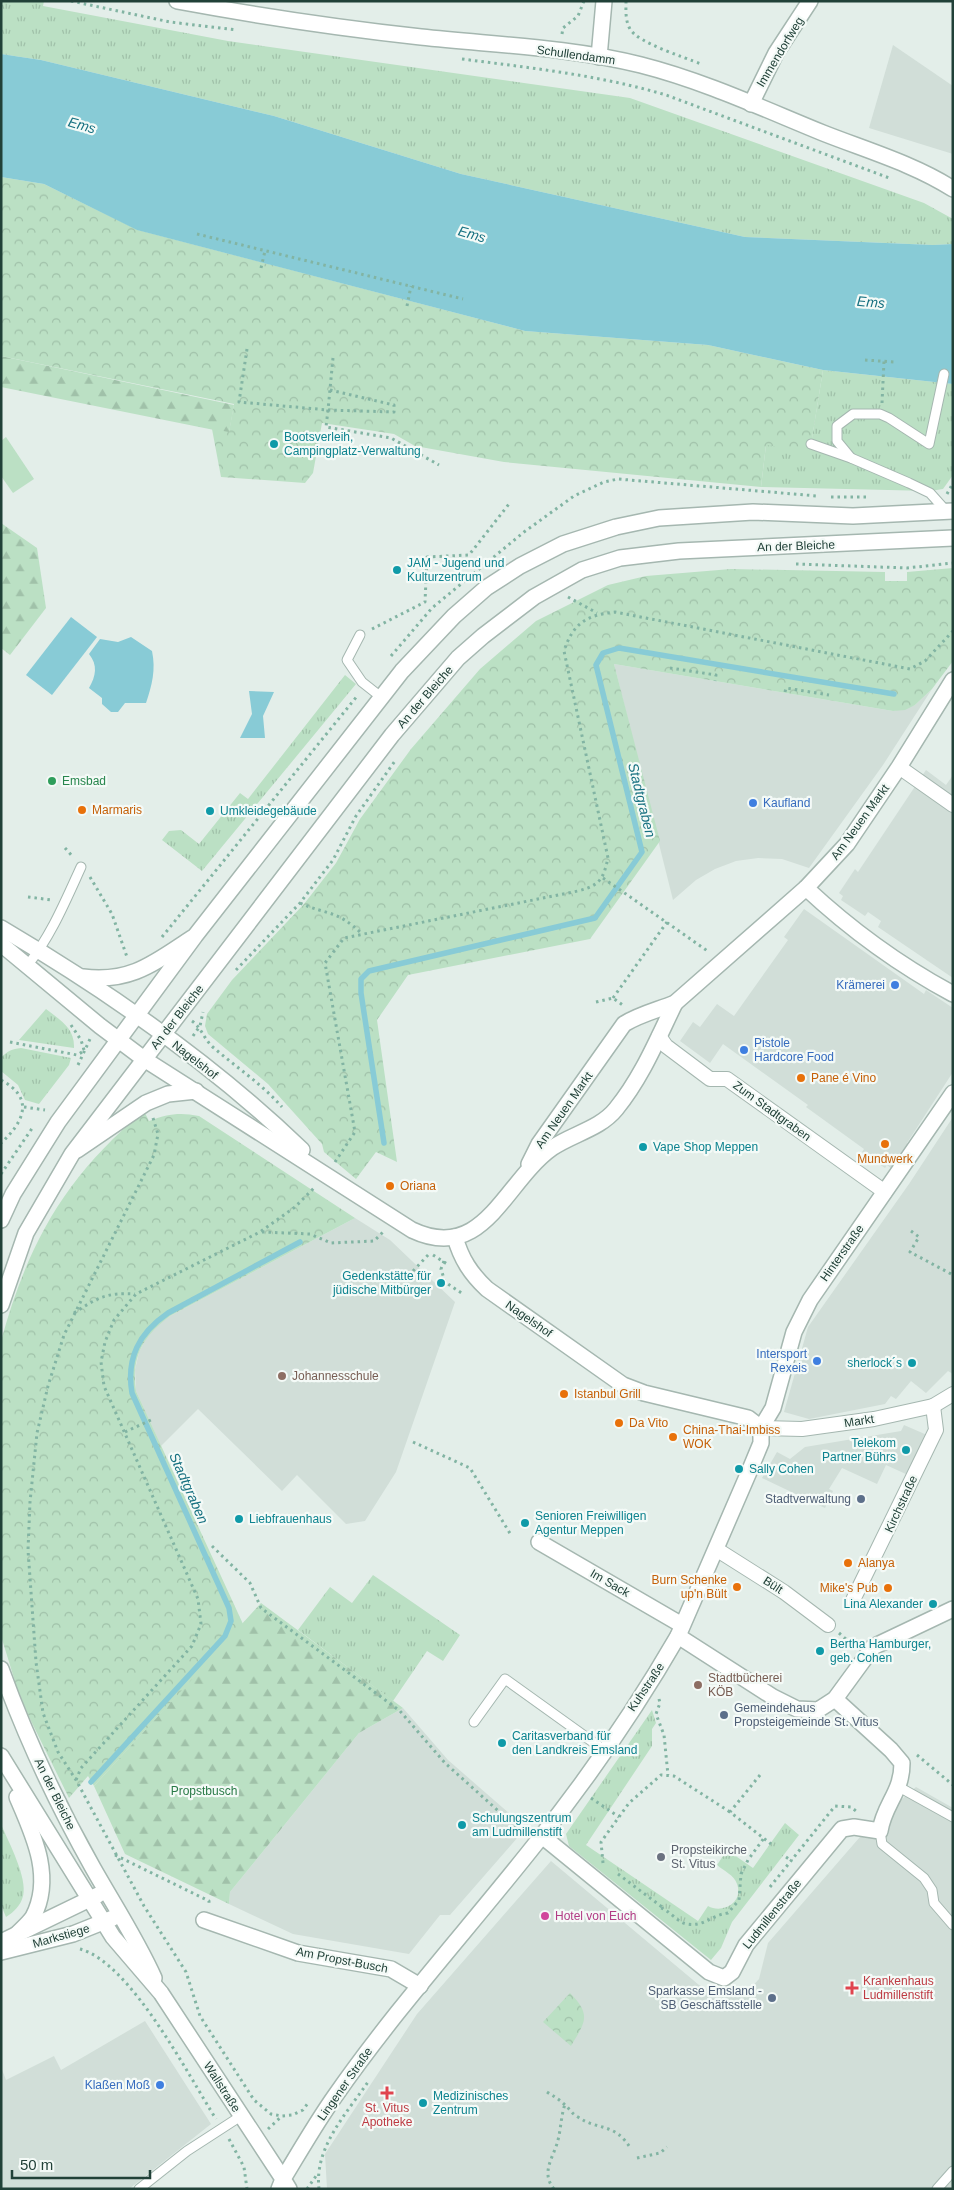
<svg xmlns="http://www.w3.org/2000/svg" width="954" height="2190" font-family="Arial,sans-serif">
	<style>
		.built { fill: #d1ded8 }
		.grass { fill: url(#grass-tufts) }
		.forest { fill: url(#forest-firs) }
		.park { fill: url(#park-crowns) }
		.pitch { fill: #bbe0c4 }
		.water { fill: #88cbd6 }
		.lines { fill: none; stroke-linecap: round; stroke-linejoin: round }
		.stream { stroke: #88cbd6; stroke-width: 5.5 }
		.service-casing { stroke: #a5b7b0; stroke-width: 11 }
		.pedestrian-casing { stroke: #a5b7b0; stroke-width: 16 }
		.minor-casing { stroke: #a5b7b0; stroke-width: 18 }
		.tertiary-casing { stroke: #a5b7b0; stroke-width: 18 }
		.path { stroke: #82b4a3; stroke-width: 3; stroke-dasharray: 2.5 4; stroke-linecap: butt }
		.service { stroke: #fff; stroke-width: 9 }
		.pedestrian { stroke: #fff; stroke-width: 14 }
		.minor { stroke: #fff; stroke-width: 15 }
		.tertiary { stroke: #fff; stroke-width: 15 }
		.culture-dot { fill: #0f9aa8; stroke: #f4faf7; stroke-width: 2 }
		.leisure-dot { fill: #2e9e5b; stroke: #f4faf7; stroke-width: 2 }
		.shop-dot { fill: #3f7fe0; stroke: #f4faf7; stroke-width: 2 }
		.food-dot { fill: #e8710a; stroke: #f4faf7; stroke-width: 2 }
		.education-dot { fill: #8d6e63; stroke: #f4faf7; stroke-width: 2 }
		.service-dot { fill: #5c6f8a; stroke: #f4faf7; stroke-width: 2 }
		.worship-dot { fill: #6b7280; stroke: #f4faf7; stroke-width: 2 }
		.hotel-dot { fill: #d1479c; stroke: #f4faf7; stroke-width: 2 }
		.health-dot { fill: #e0444e; stroke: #f4faf7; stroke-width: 2 }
		.labels { text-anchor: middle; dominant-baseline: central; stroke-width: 4.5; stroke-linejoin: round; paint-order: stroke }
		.street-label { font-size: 12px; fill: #214138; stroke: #f4faf7 }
		.culture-label { font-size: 12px; fill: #0d838f; stroke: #f4faf7; text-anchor: start }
		.leisure-label { font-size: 12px; fill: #27864d; stroke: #f4faf7; text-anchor: start }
		.shop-label { font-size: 12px; fill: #366cbe; stroke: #f4faf7; text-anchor: end }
		.food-label { font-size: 12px; fill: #c56008; stroke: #f4faf7; text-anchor: start }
		.education-label { font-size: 12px; fill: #785e54; stroke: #f4faf7; text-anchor: start }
		.service-label { font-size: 12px; fill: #4e5e75; stroke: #f4faf7; text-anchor: end }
		.park-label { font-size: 12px; fill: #297a47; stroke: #f4faf7 }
		.worship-label { font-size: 12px; fill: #5b616d; stroke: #f4faf7; text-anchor: start }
		.hotel-label { font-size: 12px; fill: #b23c85; stroke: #f4faf7; text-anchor: start }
		.health-label { font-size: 12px; fill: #be3a42; stroke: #f4faf7; text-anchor: start }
		.water-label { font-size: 14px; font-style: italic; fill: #177181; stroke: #f4faf7 }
	</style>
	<defs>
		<pattern id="grass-tufts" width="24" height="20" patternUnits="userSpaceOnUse" patternTransform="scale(1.25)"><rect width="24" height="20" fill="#bbe0c4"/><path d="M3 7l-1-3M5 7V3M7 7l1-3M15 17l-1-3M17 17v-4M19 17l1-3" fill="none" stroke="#a0c1a9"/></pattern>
		<pattern id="forest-firs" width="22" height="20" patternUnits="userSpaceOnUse" patternTransform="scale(1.25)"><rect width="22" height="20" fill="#bbe0c4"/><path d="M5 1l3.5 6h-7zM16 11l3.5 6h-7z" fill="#a0c1a9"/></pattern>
		<pattern id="park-crowns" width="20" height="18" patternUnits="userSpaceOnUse" patternTransform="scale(1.25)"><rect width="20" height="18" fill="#bbe0c4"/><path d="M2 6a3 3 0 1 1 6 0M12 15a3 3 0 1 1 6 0" fill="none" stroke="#a0c1a9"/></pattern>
	</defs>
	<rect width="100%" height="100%" fill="#e3eee9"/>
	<g class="built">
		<path d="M893 45 953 86V154L869 128Z"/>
		<path d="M614 664 893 711 915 705 932 689 883 765 809 868 782 859 758 858 736 861 715 869 696 880 673 900Z"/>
		<path d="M926 770 946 785 953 775V978L878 927 881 921 868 912 865 916 841 900 843 896 839 893 855 869 858 872Z"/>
		<path d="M804 909 924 994 926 990 953 1008V1072L907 1143 910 1146 893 1170 887 1165 885 1168 862 1152 864 1149 806 1107 808 1105 723 1044 710 1063 680 1041 693 1022 700 1027 717 1004 734 1016 788 940 784 937Z"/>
		<path d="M953 1117V1374L948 1371 926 1393 911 1381 896 1399 891 1396 885 1404 809 1419 784 1412 808 1327 909 1184Z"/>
		<path d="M355 1218 390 1240 455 1302 396 1472 365 1521 346 1524 297 1475 282 1491 198 1409 161 1446 136 1391 135 1370 139 1352 147 1337 154 1327 170 1316Z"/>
		<path d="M904 1425 927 1435 908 1475 886 1465 877 1484 842 1468 829 1489 833 1491 825 1508 762 1478 777 1452 790 1459 805 1447 901 1431Z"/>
		<path d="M403 1708 448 1760 526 1828 450 1915H440L409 1954 293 1934 229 1904 230 1892 359 1733Z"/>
		<path d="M916 1787 953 1808V2189H327L325 2154 417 2014 551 1861 699 1985 721 1995 732 1996 749 1990 759 1979 768 1943 866 1830Z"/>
		<path d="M145 2021 211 2124 129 2189H1V2067L6 2080 54 2056 61 2070Z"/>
	</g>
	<g class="grass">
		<path d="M1 1H44L43 6 228 41 630 98 924 203 953 219V244L933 245 745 237 461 174 274 116 41 60 1 54Z"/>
		<path d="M823 370 953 384V475L943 489 930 491 761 487 766 445 811 444Z"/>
		<path d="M345 675 356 684 202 871 162 840 169 831 181 830 199 844 240 793 248 799Z"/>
		<path d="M46 1009C60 1020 75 1028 74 1048L19 1040Z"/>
		<path d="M21 1048 71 1058 69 1065 39 1104 25 1100 18 1085 1 1071V1058C7 1051 12 1049 21 1048Z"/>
		<path d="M373 1575 460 1635 443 1661 427 1651 393 1701 298 1630 330 1587 352 1603Z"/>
		<path d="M652 1710 656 1723 652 1729V1746L586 1845 698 1921 708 1906C722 1914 744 1903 737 1884 734 1875 724 1871 717 1865L727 1850 753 1868 785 1823 799 1835 732 1922 721 1948 711 1960 569 1846 566 1834Z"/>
		<path d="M1 1824C8 1841 28 1878 23 1896 21 1905 14 1912 6 1917L1 1905Z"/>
	</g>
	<g class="forest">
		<path d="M1 356 234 405 229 433 1 387Z"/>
		<path d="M1 523 37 548 46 608 10 655 1 648Z"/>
		<path d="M261 1603 403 1708 359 1733 230 1892 229 1904 125 1854 94 1786Z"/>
	</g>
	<g class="park">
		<path d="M1 177 44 184 138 230 525 331 708 345 823 370 810 451 766 445 761 487 504 462 415 446 394 434 322 423 313 473 305 483 221 477 212 429 229 432 234 404 1 356Z"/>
		<path d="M953 568V661L932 689 915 705 905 710 893 711 614 664 660 841 590 939 408 975 377 1020 397 1162 376 1152 356 1179 324 1152 322 1144 268 1084 208 1034 205 1026 207 1014 232 980 304 904 336 863 360 819 411 749 480 669 536 621 608 585 646 576 731 569 885 572V581H907V572Z"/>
		<path d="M144 1111 149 1121C167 1114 180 1112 199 1116L355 1218 170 1316C143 1336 131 1357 136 1391L243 1624 94 1786 88 1776 69 1798 31 1721 18 1691 1 1636V1341C28 1243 65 1177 144 1111Z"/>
		<path d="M570 1993C592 2015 585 2022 571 2046L543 2022Z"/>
	</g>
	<path class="pitch" d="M6 437 34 479 13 493 1 476V441Z"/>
	<g class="water">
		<path d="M1 54 41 60 274 116 461 174 745 237 933 245 953 244V384L823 370 708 345 525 331 137 230 44 184 1 177Z"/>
		<path d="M71 617 97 637 52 695 26 675Z"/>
		<path d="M131 637 152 651C156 670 152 685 146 703H125L118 712H111L102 704V698L89 688C96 676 98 665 89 654L100 639 118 642Z"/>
		<path d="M249 691 274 692 263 716 265 738H240L252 714Z"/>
	</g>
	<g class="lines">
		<g class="stream">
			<path d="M384 1143 361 993V979L369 971 595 918 642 852 596 665 603 653 619 648 894 694"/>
			<path d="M91 1782 225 1636 231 1621 229 1608 132 1393C126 1358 139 1333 168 1313L300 1242"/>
		</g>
		<defs>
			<g id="service">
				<path d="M811 444 851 458 909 483 930 493 947 512"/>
				<path d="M851 458 837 441V426L853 414H880L889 418 929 444 944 374"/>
				<path d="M360 635 347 660 362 682 381 697"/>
				<path d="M27 966C51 936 65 902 81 867"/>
				<path d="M474 1722 505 1679 604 1750"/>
				<path d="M899 1787 953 1817"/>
				<path d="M880 1831 882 1844 924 1878 932 1890 934 1903 953 1925"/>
				<path d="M139 2189 187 2151 241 2116"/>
				<path d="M937 2189 953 2171"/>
			</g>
			<g id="pedestrian">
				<path d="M899 767 953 805"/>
				<path d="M659 1036 666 1046 710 1079H727L885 1192"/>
				<path d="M761 1428 802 1429 874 1419 933 1406 953 1394"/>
				<path d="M716 1549 784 1592 828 1625"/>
				<path d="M853 1600 936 1430 933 1406"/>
			</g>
			<g id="minor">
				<path d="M599 57 604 1"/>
				<path d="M751 104 776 53 810 1"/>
				<path d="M806 888C851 930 899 965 953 994"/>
				<path d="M1 928C108 991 213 1064 302 1150"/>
				<path d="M1 944 100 1026 144 1059 412 1230C484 1264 504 1182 552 1148 572 1134 600 1129 616 1109 642 1077 657 1040 675 1003"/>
				<path d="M83 977C131 983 154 963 192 938"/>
				<path d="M77 1150 146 1103 168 1094 196 1091"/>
				<path d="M529 1164 539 1144 624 1024C640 1014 658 1010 675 1003L806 888 847 844 899 767 953 680"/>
				<path d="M455 1237C461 1259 471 1274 487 1289L623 1385 644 1393 748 1418 761 1428"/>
				<path d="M761 1428 773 1408 794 1332 810 1300 953 1093"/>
				<path d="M539 1542 682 1625"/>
				<path d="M678 1636 773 1697 797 1709 818 1710 835 1699 873 1647 953 1609"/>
				<path d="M542 1836 709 1972 724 1978 732 1972 746 1945 842 1829 854 1827 880 1831C884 1804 902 1793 902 1763L891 1750 835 1699"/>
				<path d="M204 1920 298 1953 391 1969 420 1986"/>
				<path d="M289 2189 283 2179C300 2151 316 2123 335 2096 397 2007 470 1927 537 1842 589 1777 637 1707 678 1636L749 1472 761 1443V1428"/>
			</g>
			<g id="tertiary">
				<path d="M177 1C258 16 339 28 421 37 494 45 570 47 641 65 704 81 764 109 823 133 866 150 914 164 953 189"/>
				<path d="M1 1220 13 1194 58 1122 195 936 402 671 454 616 486 588 520 566 563 544 616 527 659 518 753 512 853 516 953 511"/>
				<path d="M1 1305 26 1233 72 1154 392 735 458 658 483 636 534 597 582 570 620 558 679 551 953 538"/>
				<path d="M1 1669C26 1738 57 1804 93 1868 114 1905 137 1940 154 1978"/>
				<path d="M1 1756 113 1937 161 1993 283 2179 279 2189"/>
				<path d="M17 1797C33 1834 54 1877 33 1917 29 1923 22 1929 17 1934"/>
				<path d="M1 1942 98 1895"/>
				<path d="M1 1952 73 1934 113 1918"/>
			</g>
		</defs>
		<use href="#service" class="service-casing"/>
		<use href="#pedestrian" class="pedestrian-casing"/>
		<use href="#minor" class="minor-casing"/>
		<use href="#tertiary" class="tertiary-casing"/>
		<g class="path">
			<path d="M71 1 170 22 237 30"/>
			<path d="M626 1C626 10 625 20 630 29 638 43 684 57 701 64"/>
			<path d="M562 34 563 28 578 16 584 1"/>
			<path d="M462 59C531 68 599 75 666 95L892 179"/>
			<path d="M197 234 463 299"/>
			<path d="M261 268 265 251"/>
			<path d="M407 306 411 286"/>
			<path d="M247 349 239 402 328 410 326 427 391 438 439 465"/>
			<path d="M865 360 894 362"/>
			<path d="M330 390 394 405V412L328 410 333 358"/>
			<path d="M882 403 884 361"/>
			<path d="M947 494 953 483"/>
			<path d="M831 497H867"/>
			<path d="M796 564 907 568 953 563"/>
			<path d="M568 597 597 613"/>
			<path d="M372 629 425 602 427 557 469 555 509 504"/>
			<path d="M391 656 432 608 524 532 574 496 604 482 618 479 817 496"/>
			<path d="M670 668 716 675 715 681"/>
			<path d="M785 692 786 688 829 695"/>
			<path d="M65 848 73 857"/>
			<path d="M90 877 112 914 127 957"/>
			<path d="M603 878 709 952"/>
			<path d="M28 897 52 900"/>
			<path d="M300 903C329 916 336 909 362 934"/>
			<path d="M162 937 358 695"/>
			<path d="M236 970 300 903 333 860 356 816 395 761"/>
			<path d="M613 998 667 922"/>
			<path d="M596 1002 613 998 624 1006"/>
			<path d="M192 1021C202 1028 204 1040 214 1048 237 1068 262 1084 282 1107"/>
			<path d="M71 1025 81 1040 84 1050"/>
			<path d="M193 1036 200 1026 203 1012"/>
			<path d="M10 1042 77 1055 84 1051"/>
			<path d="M78 1065 90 1039"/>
			<path d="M1 1080C35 1098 24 1122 1 1143"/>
			<path d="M24 1107 45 1110"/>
			<path d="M153 1118 158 1134 154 1155 64 1335 48 1386 37 1433 30 1502 28 1550 36 1662 43 1713 58 1752 76 1780 144 1906 186 1972 200 2016 254 2100 271 2114 282 2116 292 2115 303 2110 308 2103"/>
			<path d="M335 1162 355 1132 325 963 344 938 578 891C600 885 603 880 608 858L564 651C573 623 587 615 615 612L910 669 925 661 953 631"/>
			<path d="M1 1174 33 1127"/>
			<path d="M911 1231 919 1237 910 1252 953 1275"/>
			<path d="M262 1232 310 1234 331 1243 374 1241 384 1231"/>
			<path d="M433 1255 447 1264"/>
			<path d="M444 1261 441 1269 445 1282 463 1294"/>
			<path d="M413 1271 429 1254"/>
			<path d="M74 1313C97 1298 107 1292 135 1294"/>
			<path d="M125 1432 153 1419"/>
			<path d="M413 1442 470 1468 511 1535"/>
			<path d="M212 1546 250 1583 261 1608 400 1711 445 1763 524 1834"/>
			<path d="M839 1633 855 1647"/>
			<path d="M659 1699 660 1703 656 1714 664 1735 668 1775"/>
			<path d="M917 1755 953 1785"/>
			<path d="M760 1775 730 1812 771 1844"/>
			<path d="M76 1780 81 1768 192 1646 201 1624 198 1599 104 1386 101 1362 105 1342 114 1320 136 1294 260 1232 295 1207 316 1186"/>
			<path d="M591 1798 619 1817"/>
			<path d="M115 1855 209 1901V1905"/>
			<path d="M786 1857 792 1861"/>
			<path d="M603 1863 601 1842 629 1803 661 1775 674 1776 730 1812"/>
			<path d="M618 1874 662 1907"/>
			<path d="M770 1887 835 1806 851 1807 856 1811"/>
			<path d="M661 1908C669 1910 678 1923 687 1924 704 1927 711 1915 728 1913L739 1900 741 1874 748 1860 764 1838"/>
			<path d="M80 1949C131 1963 188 2075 216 2119"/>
			<path d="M547 2092C553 2096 559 2099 564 2104 569 2108 572 2114 578 2117 598 2131 615 2122 631 2149"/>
			<path d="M268 2129 282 2116"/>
			<path d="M229 2139 244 2167 247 2189"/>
			<path d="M637 2158 660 2153 667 2147"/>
			<path d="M307 2189 318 2173"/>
			<path d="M319 2189C314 2148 346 2114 368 2082"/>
			<path d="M554 2189C540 2172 554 2157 558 2140 561 2128 561 2116 565 2104"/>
		</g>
		<use href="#service" class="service"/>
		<use href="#pedestrian" class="pedestrian"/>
		<use href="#minor" class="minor"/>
		<use href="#tertiary" class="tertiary"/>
	</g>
	<g class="culture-dot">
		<circle cx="274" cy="444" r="5"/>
		<circle cx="397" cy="570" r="5"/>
		<circle cx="210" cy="811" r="5"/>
		<circle cx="643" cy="1147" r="5"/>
		<circle cx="441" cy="1283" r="5"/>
		<circle cx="912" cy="1363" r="5"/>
		<circle cx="906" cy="1450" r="5"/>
		<circle cx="739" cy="1469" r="5"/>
		<circle cx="239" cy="1519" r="5"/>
		<circle cx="525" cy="1523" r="5"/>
		<circle cx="933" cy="1604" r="5"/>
		<circle cx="820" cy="1651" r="5"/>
		<circle cx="502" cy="1743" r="5"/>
		<circle cx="462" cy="1825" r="5"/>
		<circle cx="423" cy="2103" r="5"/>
	</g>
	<circle class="leisure-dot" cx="52" cy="781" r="5"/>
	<g class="shop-dot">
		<circle cx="753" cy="803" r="5"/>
		<circle cx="895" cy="985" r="5"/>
		<circle cx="744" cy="1050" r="5"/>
		<circle cx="817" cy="1361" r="5"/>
		<circle cx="160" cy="2085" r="5"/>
	</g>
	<g class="food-dot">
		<circle cx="82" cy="810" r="5"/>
		<circle cx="801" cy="1078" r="5"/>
		<circle cx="885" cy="1144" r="5"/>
		<circle cx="390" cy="1186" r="5"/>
		<circle cx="564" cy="1394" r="5"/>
		<circle cx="619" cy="1423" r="5"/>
		<circle cx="673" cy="1437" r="5"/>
		<circle cx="848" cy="1563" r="5"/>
		<circle cx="737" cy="1587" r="5"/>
		<circle cx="888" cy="1588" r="5"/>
	</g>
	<g class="education-dot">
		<circle cx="282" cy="1376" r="5"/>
		<circle cx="698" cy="1685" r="5"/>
	</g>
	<g class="service-dot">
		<circle cx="861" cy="1499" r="5"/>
		<circle cx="724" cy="1715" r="5"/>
		<circle cx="772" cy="1998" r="5"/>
	</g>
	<circle class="worship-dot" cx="661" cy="1857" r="5"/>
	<circle class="hotel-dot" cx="545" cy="1916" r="5"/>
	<g class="health-dot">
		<path d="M849.5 1980.5h5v5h5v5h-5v5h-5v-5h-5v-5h5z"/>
		<path d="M384.5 2085.5h5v5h5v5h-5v5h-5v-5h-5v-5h5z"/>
	</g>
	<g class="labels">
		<g class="street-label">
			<text transform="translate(780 52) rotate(-59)">Immendorfweg</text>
			<text transform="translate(576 55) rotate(8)">Schullendamm</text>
			<text transform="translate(796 546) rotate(-2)">An der Bleiche</text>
			<text transform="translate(425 697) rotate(-49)">An der Bleiche</text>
			<text transform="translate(860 822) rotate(-54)">Am Neuen Markt</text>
			<text transform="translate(177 1017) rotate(-52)">An der Bleiche</text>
			<text transform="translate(195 1060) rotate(38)">Nagelshof</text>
			<text transform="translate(564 1110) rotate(-55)">Am Neuen Markt</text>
			<text transform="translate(772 1111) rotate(36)">Zum Stadtgraben</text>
			<text transform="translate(842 1253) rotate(-55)">Hinterstraße</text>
			<text transform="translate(529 1319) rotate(35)">Nagelshof</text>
			<text transform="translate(859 1421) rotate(-9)">Markt</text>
			<text transform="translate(901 1504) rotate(-65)">Kirchstraße</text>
			<text transform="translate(610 1583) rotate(30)">Im Sack</text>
			<text transform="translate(773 1585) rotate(33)">Bült</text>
			<text transform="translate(646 1687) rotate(-56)">Kuhstraße</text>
			<text transform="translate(55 1794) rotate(64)">An der Bleiche</text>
			<text transform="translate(772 1914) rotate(-51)">Ludmillenstraße</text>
			<text transform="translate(61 1936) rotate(-16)">Markstiege</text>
			<text transform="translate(342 1960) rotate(11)">Am Propst-Busch</text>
			<text transform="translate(345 2084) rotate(-55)">Lingener Straße</text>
			<text transform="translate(222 2087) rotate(57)">Wallstraße</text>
		</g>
		<g class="culture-label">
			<text x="284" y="437">Bootsverleih,<tspan x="284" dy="14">Campingplatz-Verwaltung</tspan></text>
			<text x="407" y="563">JAM - Jugend und<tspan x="407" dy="14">Kulturzentrum</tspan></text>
			<text x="220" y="811">Umkleidegebäude</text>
			<text x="653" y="1147">Vape Shop Meppen</text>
			<text x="431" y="1276" text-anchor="end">Gedenkstätte für<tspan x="431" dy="14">jüdische Mitbürger</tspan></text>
			<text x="902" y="1363" text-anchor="end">sherlock´s</text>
			<text x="896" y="1443" text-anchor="end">Telekom<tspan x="896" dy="14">Partner Bührs</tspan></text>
			<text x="749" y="1469">Sally Cohen</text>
			<text x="535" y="1516">Senioren Freiwilligen<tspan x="535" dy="14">Agentur Meppen</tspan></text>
			<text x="249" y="1519">Liebfrauenhaus</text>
			<text x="923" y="1604" text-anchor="end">Lina Alexander</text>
			<text x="830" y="1644">Bertha Hamburger,<tspan x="830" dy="14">geb. Cohen</tspan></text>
			<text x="512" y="1736">Caritasverband für<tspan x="512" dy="14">den Landkreis Emsland</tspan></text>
			<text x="472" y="1818">Schulungszentrum<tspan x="472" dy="14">am Ludmillenstift</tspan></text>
			<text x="433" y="2096">Medizinisches<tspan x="433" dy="14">Zentrum</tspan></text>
		</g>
		<g class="leisure-label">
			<text x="62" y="781">Emsbad</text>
		</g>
		<g class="shop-label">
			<text x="763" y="803" text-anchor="start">Kaufland</text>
			<text x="885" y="985">Krämerei</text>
			<text x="754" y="1043" text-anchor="start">Pistole<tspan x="754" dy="14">Hardcore Food</tspan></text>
			<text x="807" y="1354">Intersport<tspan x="807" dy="14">Rexeis</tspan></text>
			<text x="150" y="2085">Klaßen Moß</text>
		</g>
		<g class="food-label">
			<text x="92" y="810">Marmaris</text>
			<text x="811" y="1078">Pane é Vino</text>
			<text x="885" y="1159" text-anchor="middle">Mundwerk</text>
			<text x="400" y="1186">Oriana</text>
			<text x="574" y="1394">Istanbul Grill</text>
			<text x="629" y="1423">Da Vito</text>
			<text x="683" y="1430">China-Thai-Imbiss<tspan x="683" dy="14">WOK</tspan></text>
			<text x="858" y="1563">Alanya</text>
			<text x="727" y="1580" text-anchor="end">Burn Schenke<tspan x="727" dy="14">up'n Bült</tspan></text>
			<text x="878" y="1588" text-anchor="end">Mike's Pub</text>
		</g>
		<g class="education-label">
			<text x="292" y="1376">Johannesschule</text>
			<text x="708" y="1678">Stadtbücherei<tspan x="708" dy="14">KÖB</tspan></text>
		</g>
		<g class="service-label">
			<text x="851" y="1499">Stadtverwaltung</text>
			<text x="734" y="1708" text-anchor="start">Gemeindehaus<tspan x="734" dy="14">Propsteigemeinde St. Vitus</tspan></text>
			<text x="762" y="1991">Sparkasse Emsland -<tspan x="762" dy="14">SB Geschäftsstelle</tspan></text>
		</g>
		<g class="park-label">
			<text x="204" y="1791">Propstbusch</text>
		</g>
		<g class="worship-label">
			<text x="671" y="1850">Propsteikirche<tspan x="671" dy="14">St. Vitus</tspan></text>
		</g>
		<g class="hotel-label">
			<text x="555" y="1916">Hotel von Euch</text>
		</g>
		<g class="health-label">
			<text x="863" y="1981">Krankenhaus<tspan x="863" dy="14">Ludmillenstift</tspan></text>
			<text x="387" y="2108" text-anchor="middle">St. Vitus<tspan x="387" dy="14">Apotheke</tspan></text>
		</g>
		<g class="water-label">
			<text transform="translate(82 125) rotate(16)">Ems</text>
			<text transform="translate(472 234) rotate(16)">Ems</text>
			<text transform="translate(871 302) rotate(5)">Ems</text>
			<text transform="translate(642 800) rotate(76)">Stadtgraben</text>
			<text transform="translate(189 1488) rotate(66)">Stadtgraben</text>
		</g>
	</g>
	<rect width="954" height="2190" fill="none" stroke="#214138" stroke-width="5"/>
	<path d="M12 2170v8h138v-8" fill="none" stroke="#214138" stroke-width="2.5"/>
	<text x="20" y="2170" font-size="15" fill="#214138" stroke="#f4faf7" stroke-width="4" paint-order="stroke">50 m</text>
</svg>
